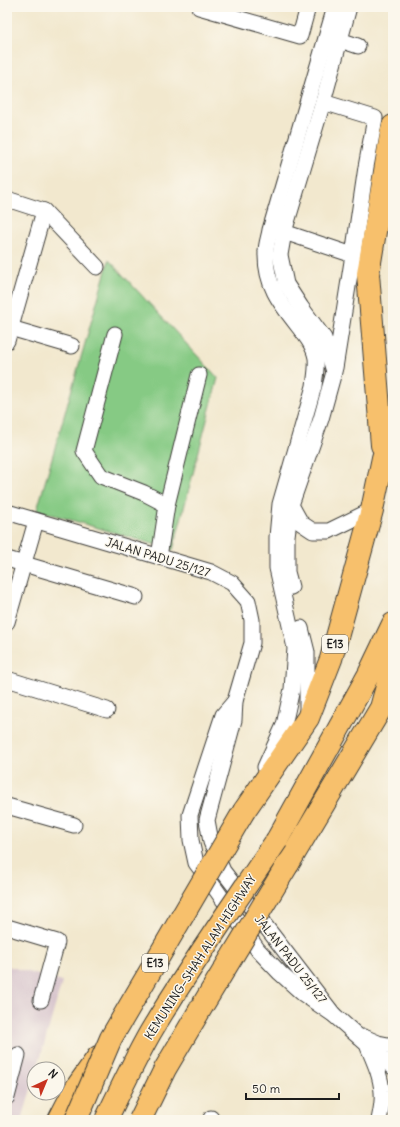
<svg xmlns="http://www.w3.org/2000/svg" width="400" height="1127" font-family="Delius,sans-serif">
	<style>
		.industrial { fill: #d2bdc8 }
		.green { fill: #86ca84; stroke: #517350 }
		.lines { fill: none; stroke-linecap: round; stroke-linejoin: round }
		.minor-casing { stroke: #3c3b37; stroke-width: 17 }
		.highway-casing { stroke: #3c3b37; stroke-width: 24 }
		.minor { stroke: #fff; stroke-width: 15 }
		.highway { stroke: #f7c06c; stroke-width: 22 }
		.highway-bridge-casing { stroke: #3c3b37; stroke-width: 24; stroke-linecap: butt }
		.highway-bridge { stroke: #f7c06c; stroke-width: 22 }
		.labels { text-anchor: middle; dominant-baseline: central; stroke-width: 3; stroke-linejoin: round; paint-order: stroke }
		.shield { fill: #fbf7ec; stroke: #5f5e5a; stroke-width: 1 }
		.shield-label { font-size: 11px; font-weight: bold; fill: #1c1c1c }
		.street-label { font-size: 12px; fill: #1c1c1c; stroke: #fbf7ec }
	</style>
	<rect width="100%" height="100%" fill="#fbf7ec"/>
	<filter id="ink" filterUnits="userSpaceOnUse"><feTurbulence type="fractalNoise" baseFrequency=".025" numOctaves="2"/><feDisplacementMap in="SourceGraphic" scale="8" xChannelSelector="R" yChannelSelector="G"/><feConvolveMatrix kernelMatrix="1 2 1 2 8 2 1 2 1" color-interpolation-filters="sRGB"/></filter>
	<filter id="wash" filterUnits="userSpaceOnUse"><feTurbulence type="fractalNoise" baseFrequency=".012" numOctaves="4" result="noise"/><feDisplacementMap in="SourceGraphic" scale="16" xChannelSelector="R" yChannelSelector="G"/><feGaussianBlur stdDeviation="0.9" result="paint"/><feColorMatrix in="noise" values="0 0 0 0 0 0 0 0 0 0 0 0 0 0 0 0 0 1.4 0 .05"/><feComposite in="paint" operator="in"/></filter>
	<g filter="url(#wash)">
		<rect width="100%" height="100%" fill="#f2e8ce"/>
		<path class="industrial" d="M8 966 62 982 37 1069H34V1079L22 1120H7Z"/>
		<path class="green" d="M109 260 218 378 173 550 37 510Z"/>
	</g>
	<g filter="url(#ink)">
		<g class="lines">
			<defs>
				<g id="minor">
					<path d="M199 7 300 36 308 7"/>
					<path d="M340 40 358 46"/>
					<path d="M323 102 375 118 366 167 353 255 335 368"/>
					<path d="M7 199 44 211 97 267"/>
					<path d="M284 232 353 255"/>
					<path d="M7 327 72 346"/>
					<path d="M115 334 84 451 101 476 144 493 167 505"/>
					<path d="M7 341 44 211"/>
					<path d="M291 505 301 523 313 531H329L372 510"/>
					<path d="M7 512 211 572 232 583 248 601 252 620V643L235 701 234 720 207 820 211 842 223 871 334 1015"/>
					<path d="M159 557 167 505 199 375"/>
					<path d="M7 559 136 597"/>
					<path d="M291 587 287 572V536L291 505 321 419 334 372 324 338 301 307 286 284 280 255 284 232 323 102 349 7"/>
					<path d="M7 622 36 521"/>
					<path d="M301 628 307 652V709"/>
					<path d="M7 679 107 710"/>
					<path d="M235 701 223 715 190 815 191 840 196 863 217 891 258 950 280 973 302 993 334 1015 393 1067"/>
					<path d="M265 767 284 725 292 689 295 648 277 568V537L280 504 314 386C315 377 317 368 316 358 314 346 306 336 298 326 279 302 265 284 266 252 266 244 269 237 270 230L335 7"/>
					<path d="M7 806 74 825"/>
					<path d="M7 927 57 942 41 1000"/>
					<path d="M364 1037 378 1043 393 1046"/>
					<path d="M368 1047C374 1061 381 1076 382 1092 383 1101 381 1111 379 1120"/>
					<path d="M7 1068 14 1070 7 1097"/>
					<path d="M14 1070 18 1055"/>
					<path d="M211 1120V1118"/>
				</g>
				<g id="highway">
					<path d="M382 445 368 274 391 135 393 126"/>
					<path d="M244 811 308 718 331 659 372 510 383 458 393 424"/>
					<path d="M277 840 369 674 393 624"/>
					<path d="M288 864 381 708 393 665"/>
					<path d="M59 1120 74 1091 98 1057"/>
				</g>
			</defs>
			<use href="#minor" class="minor-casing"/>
			<use href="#highway" class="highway-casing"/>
			<use href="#minor" class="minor"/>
			<use href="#highway" class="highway"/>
			<defs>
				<g id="highway-bridge">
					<path d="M76 1120 111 1038 244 811"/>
					<path d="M106 1120C120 1091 134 1061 150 1033 189 967 234 904 277 840"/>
					<path d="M140 1120 165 1069 204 1003 288 864"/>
				</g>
			</defs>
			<use href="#highway-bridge" class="highway-bridge-casing"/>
			<use href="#highway-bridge" class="highway-bridge"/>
		</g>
	</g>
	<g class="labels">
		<g class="shield">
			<rect x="322" y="635" width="26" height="18" rx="3"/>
			<rect x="142" y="954" width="26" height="18" rx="3"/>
		</g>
		<g class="shield-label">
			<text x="335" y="644">E13</text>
			<text x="155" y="963">E13</text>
		</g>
		<g class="street-label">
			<text transform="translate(158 557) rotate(17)">JALAN PADU 25/127</text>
			<text transform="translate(200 957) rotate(-57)">KEMUNING–SHAH ALAM HIGHWAY</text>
			<text transform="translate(291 959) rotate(52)">JALAN PADU 25/127</text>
		</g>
	</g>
	<rect width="400" height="1127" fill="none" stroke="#fbf7ec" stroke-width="24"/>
	<g transform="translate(46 1081) rotate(44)"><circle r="19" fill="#fbf7ec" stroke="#a29f99"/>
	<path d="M0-3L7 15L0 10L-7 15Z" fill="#c8321e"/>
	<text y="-6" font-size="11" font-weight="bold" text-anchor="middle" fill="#1c1c1c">N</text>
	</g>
	<path d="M246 1093v6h93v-6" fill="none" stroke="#1c1c1c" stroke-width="2"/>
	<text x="252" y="1093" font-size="12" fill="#1c1c1c" stroke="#fbf7ec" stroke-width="3" paint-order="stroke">50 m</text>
</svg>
